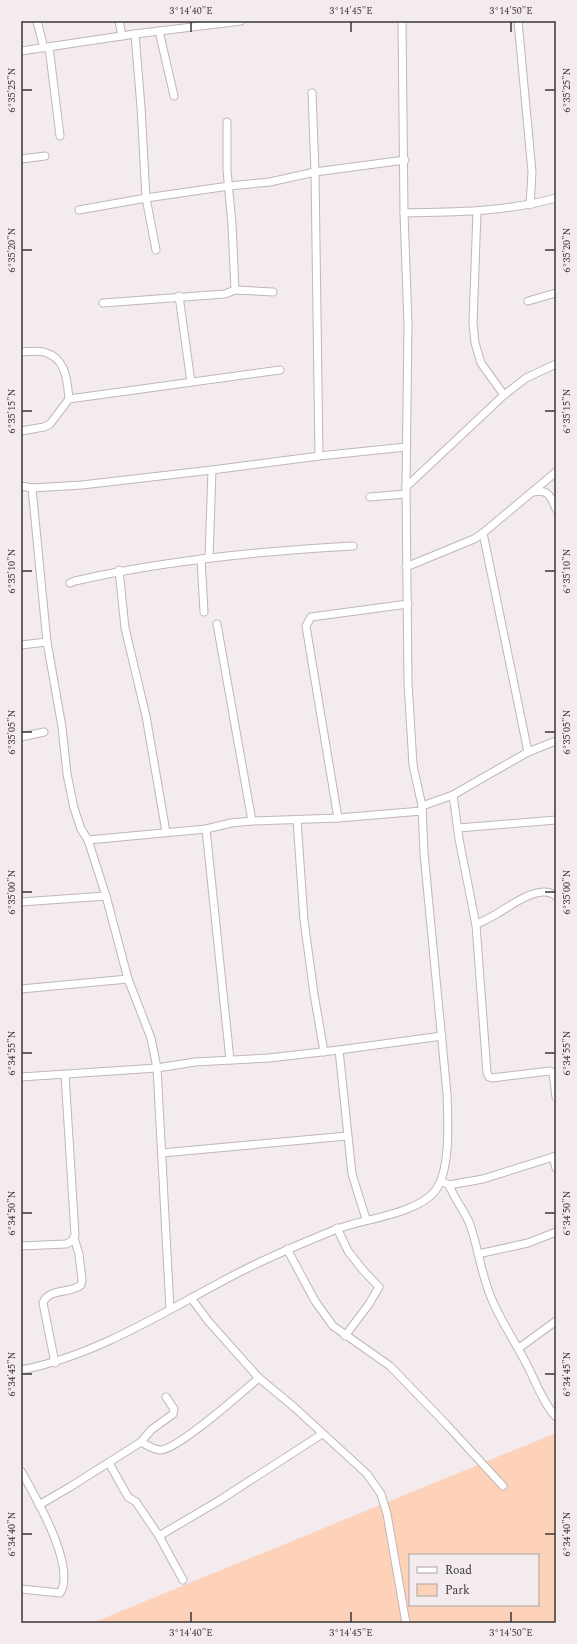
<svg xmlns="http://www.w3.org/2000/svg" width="577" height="1644" font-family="Spectral,serif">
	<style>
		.green { fill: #fed1b9; fill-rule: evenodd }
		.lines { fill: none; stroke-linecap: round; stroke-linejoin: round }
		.street-casing { stroke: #bfb7ba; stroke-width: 9 }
		.street { stroke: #fff; stroke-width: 7 }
		.ticks { fill: none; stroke: #3a3738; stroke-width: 1.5 }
		.neatline { fill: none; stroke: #3a3738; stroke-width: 1.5 }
		.ticks-label { font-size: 10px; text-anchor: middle; fill: #3a3738 }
	</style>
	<rect width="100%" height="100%" fill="#f3ebee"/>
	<path class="green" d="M556 1433V1623H92ZM410 1555H538V1605H410Z"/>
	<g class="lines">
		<defs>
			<g id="street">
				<path d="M37 21 44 48"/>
				<path d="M119 21 122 36"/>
				<path d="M518 21 532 172 530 205"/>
				<path d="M159 31 174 96"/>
				<path d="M135 34 141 107 146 198 156 250"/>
				<path d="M49 47 60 136"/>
				<path d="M21 51 135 34 241 21"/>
				<path d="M312 93 315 172 319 456"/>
				<path d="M21 159 45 156"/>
				<path d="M79 210 146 198 229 186 270 182 315 172 405 160"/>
				<path d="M477 212 473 323 475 343 481 363 504 395"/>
				<path d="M404 213C457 212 505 212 556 198"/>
				<path d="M235 290 273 292"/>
				<path d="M179 296 191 382"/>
				<path d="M528 301 556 293"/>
				<path d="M103 303 225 294 235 290 232 225 227 170V122"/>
				<path d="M21 352C28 352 37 350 44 352 66 358 67 379 69 399"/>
				<path d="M21 431 44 427 50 424 69 399 280 370"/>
				<path d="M21 486 32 488 82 485 212 470 319 456 406 447"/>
				<path d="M406 487 504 395 526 378 556 364"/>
				<path d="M32 488 47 642 62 727 67 774 74 808 81 829 88 840 106 896 128 979 151 1038 157 1068 170 1309"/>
				<path d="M533 492C548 489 551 496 556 509"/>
				<path d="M370 497 406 494"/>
				<path d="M483 533 528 752"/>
				<path d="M209 558 212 470"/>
				<path d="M201 559 204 612"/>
				<path d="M406 567 474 539 483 533 556 472"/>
				<path d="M119 570 125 628 146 716 166 832"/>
				<path d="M70 583 75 581C166 560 260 551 353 546"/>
				<path d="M217 624 252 821"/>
				<path d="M21 645 47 642"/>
				<path d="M21 737 44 732"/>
				<path d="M453 795 459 839 476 925 487 1073 489 1077 492 1078 550 1071 553 1073 556 1097"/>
				<path d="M422 806 453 795 528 752 556 741"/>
				<path d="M338 818 306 626 311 617 408 604"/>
				<path d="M297 820 304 920 314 994 324 1052"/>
				<path d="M458 828 556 820"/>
				<path d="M206 829 230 1060"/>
				<path d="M88 840 206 829 231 823 252 821 338 818 422 811"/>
				<path d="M21 902 106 896"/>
				<path d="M476 925C483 921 490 918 498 913 512 905 540 883 556 896"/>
				<path d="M21 989 128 979"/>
				<path d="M339 1050 352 1174 366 1219"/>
				<path d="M21 1077 157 1068 195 1062 269 1058 339 1050 442 1036"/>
				<path d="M162 1153 347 1136"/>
				<path d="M553 1157 556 1168"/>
				<path d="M441 1181 449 1185C454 1198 463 1209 469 1222 479 1248 481 1277 493 1302 503 1325 518 1346 529 1369 537 1385 544 1404 556 1417"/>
				<path d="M449 1185 483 1179 556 1156"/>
				<path d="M337 1228 348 1251 362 1269 379 1287 369 1304 345 1336"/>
				<path d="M21 1246 66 1244 72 1241 75 1235 65 1075"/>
				<path d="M287 1249 315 1301 333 1326 390 1366 445 1423 503 1486"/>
				<path d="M478 1254 528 1243 556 1232"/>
				<path d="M191 1298 209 1322 259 1378 294 1407 367 1474 381 1494 387 1514 406 1623"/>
				<path d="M519 1348 556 1321"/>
				<path d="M55 1363 43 1303C48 1288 70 1294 81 1285L82 1280 79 1254 74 1238"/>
				<path d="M21 1370C99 1355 168 1309 238 1273 269 1257 300 1244 332 1231 360 1219 416 1215 435 1191 451 1170 448 1120 447 1094L424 853 422 806 413 765 408 683 406 487 408 324 404 213 402 21"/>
				<path d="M141 1442 151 1430 173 1414 174 1409 166 1397"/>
				<path d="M109 1463 128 1497 136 1502 159 1536 220 1500 322 1434"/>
				<path d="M21 1471C35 1496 77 1567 60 1593L21 1589"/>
				<path d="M39 1505 70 1487 141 1442C147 1445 154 1450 161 1450 180 1448 242 1392 259 1378"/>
				<path d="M159 1536 183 1580"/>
			</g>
		</defs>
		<use href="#street" class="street-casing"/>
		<use href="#street" class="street"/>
	</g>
	<path class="ticks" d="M191 22V32M351 22V32M511 22V32M22 90H32M545 90H555M22 250H32M545 250H555M22 411H32M545 411H555M22 571H32M545 571H555M22 732H32M545 732H555M22 892H32M545 892H555M22 1053H32M545 1053H555M22 1213H32M545 1213H555M22 1374H32M545 1374H555M22 1534H32M545 1534H555M191 1612V1622M351 1612V1622M511 1612V1622"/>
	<rect width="577" height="1644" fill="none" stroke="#f3ebee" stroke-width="44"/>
	<rect x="409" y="1554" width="130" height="52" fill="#f3ebee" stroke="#a9a3a5"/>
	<rect x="417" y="1567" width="20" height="6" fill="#ffffff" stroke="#a9a3a5"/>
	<text x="445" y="1574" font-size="12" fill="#3a3738">Road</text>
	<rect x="417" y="1584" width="20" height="12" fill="#fed1b9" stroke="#a9a3a5"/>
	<text x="445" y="1594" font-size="12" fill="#3a3738">Park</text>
	<rect x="22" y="22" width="533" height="1600" class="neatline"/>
	<g class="ticks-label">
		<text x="191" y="14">3°14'40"E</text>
		<text x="351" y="14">3°14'45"E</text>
		<text x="511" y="14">3°14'50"E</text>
		<text transform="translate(11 90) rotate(-90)" y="4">6°35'25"N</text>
		<text transform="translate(566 90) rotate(-90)" y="4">6°35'25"N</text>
		<text transform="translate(11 250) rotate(-90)" y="4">6°35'20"N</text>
		<text transform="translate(566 250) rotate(-90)" y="4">6°35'20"N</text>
		<text transform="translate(11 411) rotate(-90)" y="4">6°35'15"N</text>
		<text transform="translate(566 411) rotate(-90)" y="4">6°35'15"N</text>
		<text transform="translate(11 571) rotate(-90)" y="4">6°35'10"N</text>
		<text transform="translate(566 571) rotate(-90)" y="4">6°35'10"N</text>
		<text transform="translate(11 732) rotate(-90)" y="4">6°35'05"N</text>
		<text transform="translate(566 732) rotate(-90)" y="4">6°35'05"N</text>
		<text transform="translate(11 892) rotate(-90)" y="4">6°35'00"N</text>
		<text transform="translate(566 892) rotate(-90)" y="4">6°35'00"N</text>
		<text transform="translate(11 1053) rotate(-90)" y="4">6°34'55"N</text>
		<text transform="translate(566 1053) rotate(-90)" y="4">6°34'55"N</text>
		<text transform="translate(11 1213) rotate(-90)" y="4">6°34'50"N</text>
		<text transform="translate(566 1213) rotate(-90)" y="4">6°34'50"N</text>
		<text transform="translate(11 1374) rotate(-90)" y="4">6°34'45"N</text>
		<text transform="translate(566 1374) rotate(-90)" y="4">6°34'45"N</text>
		<text transform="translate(11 1534) rotate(-90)" y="4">6°34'40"N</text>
		<text transform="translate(566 1534) rotate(-90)" y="4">6°34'40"N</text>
		<text x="191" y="1636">3°14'40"E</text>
		<text x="351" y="1636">3°14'45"E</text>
		<text x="511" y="1636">3°14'50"E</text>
	</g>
</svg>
